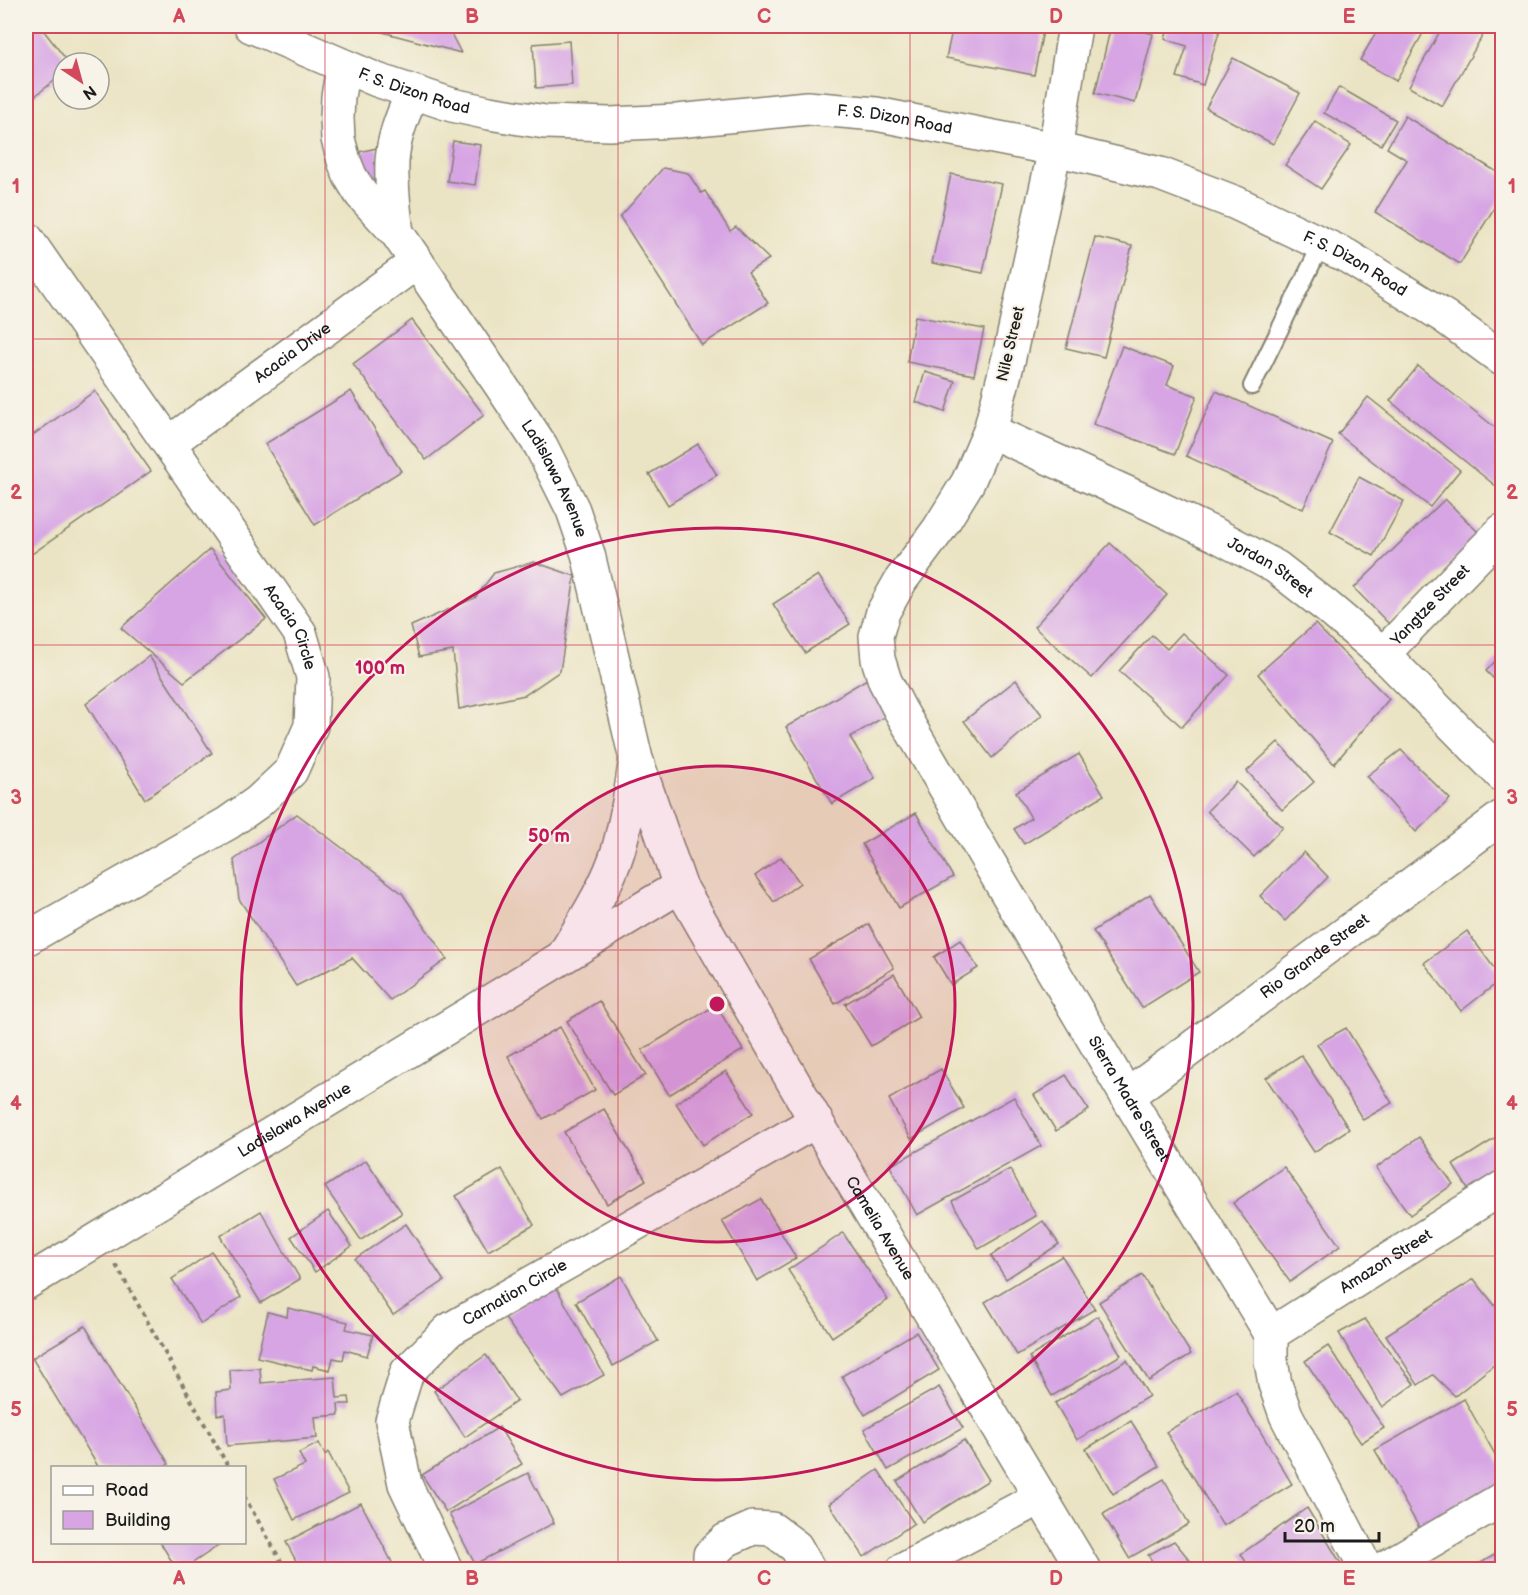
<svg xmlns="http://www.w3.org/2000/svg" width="1528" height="1595" font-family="'Balsamiq Sans',sans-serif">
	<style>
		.building { fill: #d7a5e4 }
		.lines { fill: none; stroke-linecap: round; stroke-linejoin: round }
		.service-casing { stroke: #848070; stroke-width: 20 }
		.minor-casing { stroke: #848070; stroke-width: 36 }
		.primary-casing { stroke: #848070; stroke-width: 36 }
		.path { stroke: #848070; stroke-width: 4; stroke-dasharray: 4.5 4.5; stroke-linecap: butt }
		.service { stroke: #fff; stroke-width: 16 }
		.minor { stroke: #fff; stroke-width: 33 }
		.primary { stroke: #fff; stroke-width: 33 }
		.grid { fill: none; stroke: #d1495b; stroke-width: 1.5; stroke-opacity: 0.55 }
		.ring { fill: none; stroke: #c2185b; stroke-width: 3 }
		.labels { text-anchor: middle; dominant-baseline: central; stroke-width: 4.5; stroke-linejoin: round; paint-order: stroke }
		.street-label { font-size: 16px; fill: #1c1c1c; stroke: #f7f3e8 }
		.centre { fill: #c2185b; stroke: #f7f3e8; stroke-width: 3 }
		.ring-label { font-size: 18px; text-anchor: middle; font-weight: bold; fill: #c2185b; stroke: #f7f3e8; stroke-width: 4.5; stroke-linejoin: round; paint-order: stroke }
		.neatline { fill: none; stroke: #d1495b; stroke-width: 2 }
		.grid-label { font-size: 20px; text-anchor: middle; font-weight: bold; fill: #d1495b }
	</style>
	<rect width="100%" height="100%" fill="#f7f3e8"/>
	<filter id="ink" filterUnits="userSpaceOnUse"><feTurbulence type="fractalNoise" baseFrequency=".0167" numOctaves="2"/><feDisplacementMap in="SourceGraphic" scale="12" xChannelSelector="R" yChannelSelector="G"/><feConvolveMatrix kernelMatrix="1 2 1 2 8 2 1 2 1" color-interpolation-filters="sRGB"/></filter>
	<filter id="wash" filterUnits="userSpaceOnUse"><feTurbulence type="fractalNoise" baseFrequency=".008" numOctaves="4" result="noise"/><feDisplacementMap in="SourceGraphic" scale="24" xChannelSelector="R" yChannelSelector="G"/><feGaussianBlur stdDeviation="1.35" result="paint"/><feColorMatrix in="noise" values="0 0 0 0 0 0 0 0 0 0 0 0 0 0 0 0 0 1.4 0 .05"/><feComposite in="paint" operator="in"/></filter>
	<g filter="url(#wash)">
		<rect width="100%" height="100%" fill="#ebe4c4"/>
		<g id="blocks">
			<g class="building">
				<path d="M26 26H40L69 63H63V74L26 103Z"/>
				<path d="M360 26H447L461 53Z"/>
				<path d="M953 26H1044L1034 75 946 58Z"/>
				<path d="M1111 26H1120L1153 34 1135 103 1095 93Z"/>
				<path d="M1169 26H1221L1203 85 1177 77 1187 46 1165 39Z"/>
				<path d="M1380 26H1427L1396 81 1360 60Z"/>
				<path d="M1443 26H1488L1442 106 1409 87Z"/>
				<path d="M569 41 572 85 536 88 533 44Z"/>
				<path d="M1233 58 1300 93 1273 144 1206 108Z"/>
				<path d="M1339 87 1396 120 1381 145 1324 113Z"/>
				<path d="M1405 116 1502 175V195L1460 264 1375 212 1407 160 1387 148Z"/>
				<path d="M1315 121 1351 145 1321 189 1285 165Z"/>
				<path d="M453 141 481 145 475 185 447 181Z"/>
				<path d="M377 148 387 190 368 194 359 152Z"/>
				<path d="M663 168 688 173 701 193 705 191 730 231 736 227 769 259 748 272 768 303 702 345 620 217Z"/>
				<path d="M951 174 1002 184 983 273 932 263Z"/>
				<path d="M1095 237 1132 246 1104 357 1066 348Z"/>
				<path d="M915 316 984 329 974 375 907 362Z"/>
				<path d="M412 320 484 415 426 460 353 364Z"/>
				<path d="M1122 346 1174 366 1167 385 1197 396 1175 454 1093 424Z"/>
				<path d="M1418 366 1502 433V491L1390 401Z"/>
				<path d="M925 372 955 381 945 412 916 402Z"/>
				<path d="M95 391 151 471 26 558V440Z"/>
				<path d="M351 391 401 471 315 525 265 444Z"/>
				<path d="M1216 391 1333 443 1303 509 1186 456Z"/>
				<path d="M1368 397 1460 470 1430 507 1338 434Z"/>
				<path d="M698 444 717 475 668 505 649 474Z"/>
				<path d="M1359 477 1404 501 1374 556 1330 532Z"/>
				<path d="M1445 499 1480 534 1389 624 1354 588Z"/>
				<path d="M1110 543 1167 595 1092 678 1034 627Z"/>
				<path d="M210 549 266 619 184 682 121 628Z"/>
				<path d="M534 562 575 576 560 671 525 695 459 709 453 651 419 657 411 626 475 598 494 573Z"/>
				<path d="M818 575 850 624 805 653 773 604Z"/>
				<path d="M1315 624 1389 699 1334 764 1258 674Z"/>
				<path d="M1182 633 1229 675 1182 727 1119 671 1152 635 1167 649Z"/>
				<path d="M1502 654V687L1486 671Z"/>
				<path d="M149 656 212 753 145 799 86 704Z"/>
				<path d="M867 679 889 714 850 737 875 778 832 804 786 727Z"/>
				<path d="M1016 680 1042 715 992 758 964 721Z"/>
				<path d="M1278 742 1314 782 1282 810 1247 771Z"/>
				<path d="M1401 750 1450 799 1416 832 1367 776Z"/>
				<path d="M1079 754 1104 795 1024 844 1014 829 1031 818 1016 792Z"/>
				<path d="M1236 782 1283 827 1254 857 1207 811Z"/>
				<path d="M916 813 953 877 899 908 862 844Z"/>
				<path d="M297 814 402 893 447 959 390 1000 352 958 296 986 239 899 234 860Z"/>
				<path d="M1304 852 1328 877 1285 921 1260 896Z"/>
				<path d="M781 857 800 883 774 902 755 876Z"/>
				<path d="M1150 894 1199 972 1142 1008 1093 931Z"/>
				<path d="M869 924 894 968 835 1004 809 959Z"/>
				<path d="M1467 931 1502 979 1461 1011 1424 963Z"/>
				<path d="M960 940 978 968 951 985 934 957Z"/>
				<path d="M894 974 919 1017 871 1046 845 1004Z"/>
				<path d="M599 1001 646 1075 613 1095 567 1021Z"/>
				<path d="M716 1005 743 1050 669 1095 642 1050Z"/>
				<path d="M560 1027 595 1090 543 1119 508 1056Z"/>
				<path d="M1346 1028 1392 1103 1363 1120 1317 1044Z"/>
				<path d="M1301 1055 1349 1129 1314 1152 1266 1078Z"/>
				<path d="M941 1069 964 1108 911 1139 889 1099Z"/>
				<path d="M726 1071 753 1113 703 1145 676 1103Z"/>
				<path d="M1066 1075 1089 1110 1056 1131 1034 1095Z"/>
				<path d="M1014 1097 1041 1146 917 1215 890 1166Z"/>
				<path d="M604 1109 646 1180 607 1204 564 1132Z"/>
				<path d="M1502 1134V1177L1472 1195 1453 1165Z"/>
				<path d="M1419 1137 1453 1184 1410 1215 1376 1168Z"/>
				<path d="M366 1160 402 1213 361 1240 325 1187Z"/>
				<path d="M1284 1167 1340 1246 1290 1282 1233 1203Z"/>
				<path d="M502 1169 534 1225 488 1251 456 1196Z"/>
				<path d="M1010 1169 1036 1216 979 1249 952 1201Z"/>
				<path d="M761 1199 796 1258 757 1281 722 1221Z"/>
				<path d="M261 1211 300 1279 261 1303 220 1236Z"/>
				<path d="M328 1211 352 1246 315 1272 291 1237Z"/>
				<path d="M1043 1221 1059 1244 1006 1279 991 1256Z"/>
				<path d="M406 1224 444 1281 393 1315 355 1259Z"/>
				<path d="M843 1233 888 1300 832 1337 788 1270Z"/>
				<path d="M212 1252 241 1297 201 1324 172 1279Z"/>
				<path d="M1062 1256 1095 1309 1017 1355 985 1302Z"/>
				<path d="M1142 1275 1191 1354 1149 1381 1099 1302Z"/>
				<path d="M621 1276 658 1341 613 1366 576 1302Z"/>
				<path d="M1474 1279 1500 1312 1502 1311V1364L1499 1361 1455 1396 1433 1375 1418 1385 1386 1335Z"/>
				<path d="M555 1285 604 1375 563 1398 504 1317Z"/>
				<path d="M288 1308 348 1322 346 1329 373 1335 367 1356 345 1350 343 1360 333 1358 330 1370 313 1366 312 1370 257 1357 268 1312 287 1317Z"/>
				<path d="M1098 1316 1121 1355 1052 1396 1029 1357Z"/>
				<path d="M1365 1319 1414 1384 1382 1407 1339 1333Z"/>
				<path d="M85 1326 169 1464 163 1468H99L32 1358Z"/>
				<path d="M916 1332 939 1370 865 1415 842 1376Z"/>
				<path d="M1328 1346 1384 1428 1361 1443 1305 1361Z"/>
				<path d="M486 1355 517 1401 465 1437 434 1391Z"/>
				<path d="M1127 1360 1149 1396 1077 1440 1055 1403Z"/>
				<path d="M260 1368 261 1383 335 1377 337 1398 349 1397 350 1404H338L339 1415 315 1417 317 1438 227 1446 225 1414 217 1415 216 1392 231 1390 230 1370Z"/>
				<path d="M939 1387 963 1428 888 1470 864 1429Z"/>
				<path d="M1236 1391 1292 1484 1223 1526 1166 1432Z"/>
				<path d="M1464 1399 1502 1467V1482L1420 1529 1375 1450Z"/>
				<path d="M1131 1421 1159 1466 1113 1494 1086 1449Z"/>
				<path d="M499 1427 522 1464 446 1512 422 1475Z"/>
				<path d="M964 1440 989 1480 922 1522 897 1481Z"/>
				<path d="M319 1443 325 1455 328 1452 349 1493 294 1520 274 1479 305 1465 299 1453Z"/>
				<path d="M878 1470 914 1523 864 1557 829 1504Z"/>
				<path d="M528 1473 554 1523 475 1564 449 1514Z"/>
				<path d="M1164 1479 1189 1524 1129 1558 1103 1514Z"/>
				<path d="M361 1503 396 1570H301L286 1542Z"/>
				<path d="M1307 1508 1345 1570H1251L1241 1554Z"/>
				<path d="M1174 1541 1198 1570H1158L1148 1555Z"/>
				<path d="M160 1542H224L182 1570H177Z"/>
				<path d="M1494 1555 1502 1570H1469Z"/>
			</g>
		</g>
	</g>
	<g filter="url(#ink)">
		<use href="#blocks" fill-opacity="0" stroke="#848070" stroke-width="1.5"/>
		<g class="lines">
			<defs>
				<path id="service" d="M1252 386 1322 243"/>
				<g id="minor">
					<path id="s1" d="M1075 26 1055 149 1009 357 990 431 968 482 939 529 901 580 883 612 876 636 878 659 885 681 900 710 984 854 1127 1096 1271 1334V1361L1275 1384 1286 1415 1367 1570"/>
					<path id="s2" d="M343 67 338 97 337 118 338 139 344 161 350 176 361 194 397 233 500 384 541 446 573 510 588 554 636 759 680 886 816 1121 1084 1570"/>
					<path d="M397 233C394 210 391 186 392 162 393 138 403 115 412 93"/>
					<path id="s3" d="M26 238 300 633 313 677 311 726 291 771 258 802 228 823 26 939"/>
					<path id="s4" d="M990 431 1140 499 1218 536 1276 567 1326 606 1383 654 1502 775"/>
					<path id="s5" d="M169 443 417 262"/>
					<path id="s6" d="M1383 654 1502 531"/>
					<path d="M564 955C583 923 607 887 618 851 626 823 631 793 635 764"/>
					<path id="s7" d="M1127 1096 1502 817"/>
					<path id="s8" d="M26 1283 680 886"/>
					<path id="s9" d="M1271 1334 1502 1188"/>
					<path id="s10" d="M446 1570 405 1484 392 1421 407 1372 449 1330 816 1121"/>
					<path d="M710 1570V1555L726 1540 753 1528 772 1529 796 1547 809 1570"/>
					<path d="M903 1570 1041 1497"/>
					<path d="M1381 1570 1502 1499"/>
				</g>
				<g id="primary">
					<path id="s11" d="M251 26 377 80 452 105 489 113 545 122 610 124 677 121 807 108 876 114 1055 149 1160 174 1236 203 1347 256 1445 317 1502 359"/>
				</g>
			</defs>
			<use href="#service" class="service-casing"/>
			<use href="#minor" class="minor-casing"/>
			<use href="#primary" class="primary-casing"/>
			<g class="path">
				<path d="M116 1265 229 1468"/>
				<path d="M244 1496 286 1570"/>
			</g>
			<use href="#service" class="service"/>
			<use href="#minor" class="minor"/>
			<use href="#primary" class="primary"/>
		</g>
	</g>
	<path class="grid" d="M325 26V1570M618 26V1570M910 26V1570M1203 26V1570M26 339H1502M26 645H1502M26 950H1502M26 1256H1502"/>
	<circle cx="717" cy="1004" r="238" fill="#c2185b" fill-opacity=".12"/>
	<g class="ring">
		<circle cx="717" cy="1004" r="238"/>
		<circle cx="717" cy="1004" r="476"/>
	</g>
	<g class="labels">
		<g class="street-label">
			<text stroke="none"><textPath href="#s11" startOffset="176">F. S. Dizon Road</textPath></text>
			<text stroke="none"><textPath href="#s11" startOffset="662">F. S. Dizon Road</textPath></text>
			<text stroke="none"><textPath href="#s11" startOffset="1148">F. S. Dizon Road</textPath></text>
			<text transform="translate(1011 344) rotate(-77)">Nile Street</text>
			<text stroke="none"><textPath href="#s5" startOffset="153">Acacia Drive</textPath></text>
			<text stroke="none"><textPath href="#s2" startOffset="478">Ladislawa Avenue</textPath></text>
			<text stroke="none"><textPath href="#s4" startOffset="312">Jordan Street</textPath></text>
			<text stroke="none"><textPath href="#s6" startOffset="68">Yangtze Street</textPath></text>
			<text stroke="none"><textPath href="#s3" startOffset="471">Acacia Circle</textPath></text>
			<text stroke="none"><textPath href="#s7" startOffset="234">Rio Grande Street</textPath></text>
			<text stroke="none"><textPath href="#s1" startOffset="1180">Sierra Madre Street</textPath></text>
			<text stroke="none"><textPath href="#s8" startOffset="314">Ladislawa Avenue</textPath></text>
			<text stroke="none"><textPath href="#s2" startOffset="1302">Camelia Avenue</textPath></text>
			<text stroke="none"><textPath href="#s9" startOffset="136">Amazon Street</textPath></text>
			<text stroke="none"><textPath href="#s10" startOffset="346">Carnation Circle</textPath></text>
		</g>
	</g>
	<circle cx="717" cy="1004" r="9" class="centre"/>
	<g class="ring-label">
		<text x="380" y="674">100 m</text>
		<text x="549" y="842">50 m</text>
	</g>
	<rect width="1528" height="1595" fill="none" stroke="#f7f3e8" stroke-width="66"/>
	<rect x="51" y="1466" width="195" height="78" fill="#f7f3e8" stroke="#9f9d96" stroke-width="1.5"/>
	<rect x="63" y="1486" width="30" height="9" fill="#ffffff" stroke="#9f9d96" stroke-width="1.5"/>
	<text x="105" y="1496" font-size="18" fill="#1c1c1c">Road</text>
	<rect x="63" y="1511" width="30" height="18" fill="#d7a5e4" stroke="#9f9d96" stroke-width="1.5"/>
	<text x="105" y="1526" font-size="18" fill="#1c1c1c">Building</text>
	<g transform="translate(81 81) rotate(144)"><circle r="28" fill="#f7f3e8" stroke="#9f9d96" stroke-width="1.5"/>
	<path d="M0-4.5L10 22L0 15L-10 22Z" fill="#d1495b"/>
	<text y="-9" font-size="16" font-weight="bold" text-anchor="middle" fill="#1c1c1c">N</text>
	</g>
	<path d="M1285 1532v9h94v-9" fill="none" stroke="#1c1c1c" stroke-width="3"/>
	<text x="1294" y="1532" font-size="18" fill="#1c1c1c" stroke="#f7f3e8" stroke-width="4.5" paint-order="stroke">20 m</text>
	<rect x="33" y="33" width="1462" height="1529" class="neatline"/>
	<g class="grid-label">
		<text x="179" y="23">A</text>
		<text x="472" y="23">B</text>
		<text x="764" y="23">C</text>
		<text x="1056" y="23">D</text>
		<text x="1349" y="23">E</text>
		<text x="16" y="193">1</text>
		<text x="1512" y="193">1</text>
		<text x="16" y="499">2</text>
		<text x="1512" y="499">2</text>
		<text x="16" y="804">3</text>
		<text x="1512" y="804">3</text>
		<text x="16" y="1110">4</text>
		<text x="1512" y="1110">4</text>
		<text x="16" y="1416">5</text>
		<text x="1512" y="1416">5</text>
		<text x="179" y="1585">A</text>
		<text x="472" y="1585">B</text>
		<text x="764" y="1585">C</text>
		<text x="1056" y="1585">D</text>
		<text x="1349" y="1585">E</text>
	</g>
</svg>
